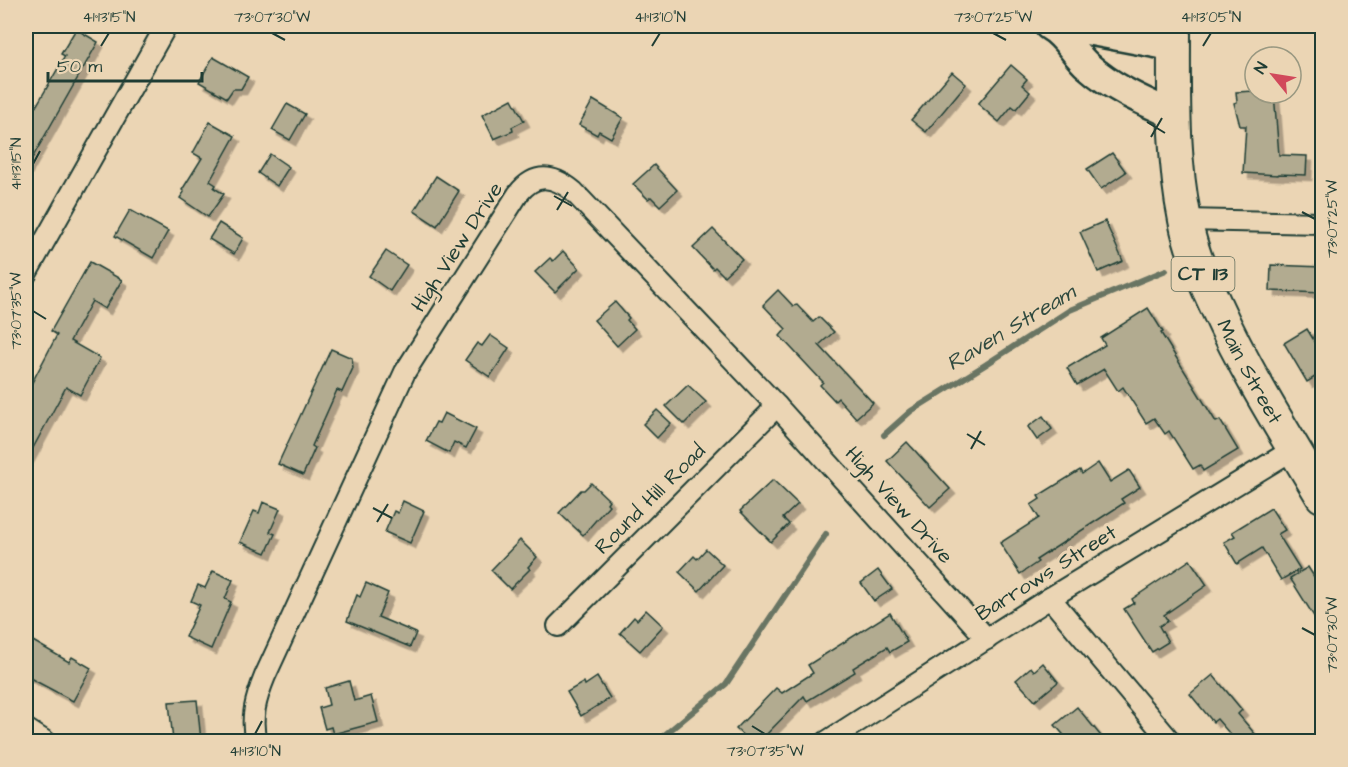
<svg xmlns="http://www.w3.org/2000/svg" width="1348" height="767" font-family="'Architects Daughter',sans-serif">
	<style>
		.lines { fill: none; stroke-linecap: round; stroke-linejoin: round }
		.stream { stroke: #697463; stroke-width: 6 }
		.building { fill: #b2ab90; stroke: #1f3d34; stroke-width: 1.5; filter: url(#shadow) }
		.street-casing { stroke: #1f3d34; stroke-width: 24 }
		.secondary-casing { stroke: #1f3d34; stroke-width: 32 }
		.primary-casing { stroke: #1f3d34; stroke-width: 36 }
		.street { stroke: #ebd5b4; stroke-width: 20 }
		.secondary { stroke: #ebd5b4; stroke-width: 27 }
		.primary { stroke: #ebd5b4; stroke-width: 32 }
		.ticks { fill: none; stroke: #1f3d34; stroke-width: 2 }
		.labels { text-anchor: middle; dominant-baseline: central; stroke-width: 6; stroke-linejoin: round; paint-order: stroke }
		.shield { fill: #ebd5b4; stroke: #5c6b5a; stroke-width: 1.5 }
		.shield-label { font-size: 20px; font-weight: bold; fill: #1f3d34 }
		.street-label { font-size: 21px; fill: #1f3d34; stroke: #ebd5b4 }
		.water-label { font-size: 22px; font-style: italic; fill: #314b40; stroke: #ebd5b4 }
		.neatline { fill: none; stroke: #1f3d34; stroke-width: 2 }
		.ticks-label { font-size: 15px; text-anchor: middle; fill: #1f3d34 }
	</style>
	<defs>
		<filter id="shadow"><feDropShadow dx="5.5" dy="5.5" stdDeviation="0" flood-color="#0004"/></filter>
	</defs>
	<rect width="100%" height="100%" fill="#ebd5b4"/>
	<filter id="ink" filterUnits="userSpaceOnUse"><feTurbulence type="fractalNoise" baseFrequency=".0167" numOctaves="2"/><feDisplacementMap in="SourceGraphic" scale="12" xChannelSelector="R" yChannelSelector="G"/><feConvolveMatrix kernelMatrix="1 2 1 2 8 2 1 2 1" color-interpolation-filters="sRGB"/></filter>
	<g filter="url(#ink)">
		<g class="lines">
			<g class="stream">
				<path d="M884 435 911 411 985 365 1070 310 1166 270"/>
				<path d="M656 742 726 684 826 534"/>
			</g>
		</g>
		<g class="building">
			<path d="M76 29 98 42 26 169V124L65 56 61 54Z"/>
			<path d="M213 57 248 77 241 89H233L227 98 199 82Z"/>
			<path d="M1011 65 1027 79 1022 85 1030 92 1016 109 1012 106 999 122 978 104Z"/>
			<path d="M952 72 966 84 926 132 911 120Z"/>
			<path d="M1255 91V93H1274L1279 155 1307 156 1306 175 1278 174V175L1243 173 1246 126H1240L1234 103 1237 102 1236 92Z"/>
			<path d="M512 99 524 121 512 127 513 131 494 139 482 115Z"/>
			<path d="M593 100 623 118 611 138 599 131 597 135 579 125Z"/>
			<path d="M287 104 305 114 290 140 272 130Z"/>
			<path d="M210 122 235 136 210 181 216 185 214 188 224 194 208 217 180 198 184 192 182 190 202 158 193 153Z"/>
			<path d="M1112 153 1126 172 1101 189 1087 169Z"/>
			<path d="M270 154 289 167 277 186 258 173Z"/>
			<path d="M654 165 677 190 660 206 651 197 648 199 633 184Z"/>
			<path d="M436 176 459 191 437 226 414 211Z"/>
			<path d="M130 210 168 231 153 258 115 236Z"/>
			<path d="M1105 221 1123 261 1098 272 1080 232Z"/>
			<path d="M219 223 243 238 234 254 209 239Z"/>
			<path d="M713 229 742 259 724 276 715 267 713 269 693 248Z"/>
			<path d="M386 251 407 265 390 291 369 276Z"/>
			<path d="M563 251 579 268 555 292 535 272 550 258 553 261Z"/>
			<path d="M90 262 122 280 105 309 92 301 70 341 100 358 80 395 66 387 26 461V394L57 335 51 331Z"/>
			<path d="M1271 265 1323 267V293L1270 291Z"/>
			<path d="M778 290 793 306 797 305 813 322 819 317 834 332 819 345 873 403 856 418 838 398 835 401 820 385 823 382 780 336 786 329 763 305Z"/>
			<path d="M615 302 629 318 627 320 635 329 617 346 594 320Z"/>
			<path d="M1148 308 1163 332 1161 333 1216 422 1220 420 1238 450 1203 471 1200 465 1193 469 1169 431 1165 434 1154 418 1146 423 1123 387 1118 391 1104 369 1077 385 1067 368 1105 345 1101 338Z"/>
			<path d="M1307 329 1323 355V372L1307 382 1284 343Z"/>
			<path d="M490 335 509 348 490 377 465 360 477 343 482 346Z"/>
			<path d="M331 349 352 358 353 368 342 392 337 390 312 446 315 448 303 475 278 464Z"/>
			<path d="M688 385 706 402 684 424 666 406Z"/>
			<path d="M657 410 671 423 657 438 643 424Z"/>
			<path d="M444 413 476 429 466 448 454 442 449 453 426 441 436 422 439 423Z"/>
			<path d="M1043 416 1052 429 1037 440 1028 427Z"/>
			<path d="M907 442 950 489 930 507 887 461Z"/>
			<path d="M1098 463 1110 482 1129 470 1140 487 1121 499 1124 503 1036 560 1038 562 1020 574 1000 543 1039 518 1031 505 1040 499 1038 496 1080 470 1082 474Z"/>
			<path d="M773 480 798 504 783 518 789 524 771 542 740 511Z"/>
			<path d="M591 483 609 500 607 503 609 505 583 535 559 513 581 490H584Z"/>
			<path d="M403 501 424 511 410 543 385 532 394 511 398 513Z"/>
			<path d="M263 502 280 509 270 532 275 534 266 553 240 542 254 511 259 513Z"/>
			<path d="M1271 508 1285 530 1278 534 1300 569 1281 580 1262 548 1237 564 1224 542 1235 536 1232 532Z"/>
			<path d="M520 540 537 557 528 567 530 569 510 589 491 570Z"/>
			<path d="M706 549 723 565 699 591 679 572 694 556 697 559Z"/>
			<path d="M1190 560 1207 585 1164 615 1168 621 1159 626 1168 642 1152 652 1124 609 1134 603 1132 599Z"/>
			<path d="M1308 567 1323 591V631L1290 578Z"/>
			<path d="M878 570 892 589 874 601 861 583Z"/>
			<path d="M213 571 233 580 225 599 231 602 211 649 185 637 200 605 191 601 198 585 205 588Z"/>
			<path d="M366 583 388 593 378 617 416 633 410 647 347 621 357 595 360 597Z"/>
			<path d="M646 610 663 626 640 651 620 633 634 617 637 620Z"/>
			<path d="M890 613 907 642 890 652 887 647 853 668 855 672 807 701 804 696 760 741H749L736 729 776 688 782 693 813 673 808 665Z"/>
			<path d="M26 637 69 662 72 657 91 668 73 701 26 676Z"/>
			<path d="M1043 663 1058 682 1035 701 1016 680 1031 667 1034 671Z"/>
			<path d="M1213 675 1242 710 1238 714 1261 741H1236L1217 719 1213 722 1190 694Z"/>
			<path d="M597 677 610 698 581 716 567 692 584 682 585 685Z"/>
			<path d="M349 681 354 701 371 696 378 722 333 734 331 727 325 729 319 708 329 705 325 688Z"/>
			<path d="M197 700 201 741H173L169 702Z"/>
			<path d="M1077 707 1105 741H1069L1055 725Z"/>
		</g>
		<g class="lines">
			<defs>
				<g id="street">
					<path d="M1185 220 1322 223"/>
					<path d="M26 274 166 26"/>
					<path d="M1050 598 1171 742"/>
					<path d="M558 626 777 406"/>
					<path d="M26 729 46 742"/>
					<path d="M256 742C250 718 256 698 265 676L405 372 518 194C535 172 553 175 573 191L777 406 987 639"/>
					<path d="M826 742 1050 598 1294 449"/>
				</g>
				<g id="secondary">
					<path d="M1049 26C1066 35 1073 53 1088 66 1114 89 1143 101 1174 115"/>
					<path d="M1061 32 1084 30 1174 47"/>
				</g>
				<g id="primary">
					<path id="s1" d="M1174 26C1174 90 1172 157 1185 220 1191 250 1203 279 1216 306 1246 372 1285 434 1322 496"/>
				</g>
			</defs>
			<use href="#street" class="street-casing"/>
			<use href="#secondary" class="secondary-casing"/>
			<use href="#primary" class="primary-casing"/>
			<use href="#street" class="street"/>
			<use href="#secondary" class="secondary"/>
			<use href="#primary" class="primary"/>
		</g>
	</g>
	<path class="ticks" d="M272 33 285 40M993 33 1006 40M101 46 109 33M652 46 660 33M1203 46 1211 33M1147 122 1165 133M1151 137 1162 118M33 164 40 151M554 196 572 206M557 210 568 192M1302 212 1315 219M33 311 46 319M967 434 985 445M971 449 981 431M373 508 392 518M377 522 388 504M1302 628 1315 635M752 726 765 734M255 734 262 721"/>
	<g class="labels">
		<rect class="shield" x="1171.5" y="257" width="63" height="34" rx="4.5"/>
		<g class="shield-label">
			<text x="1203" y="274">CT 113</text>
		</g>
		<g class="street-label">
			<text transform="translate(457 247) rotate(-57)">High View Drive</text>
			<text stroke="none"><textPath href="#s1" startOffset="360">Main Street</textPath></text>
			<text transform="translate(650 499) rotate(-45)">Round Hill Road</text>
			<text transform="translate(899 505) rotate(48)">High View Drive</text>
			<text transform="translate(1046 573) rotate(-32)">Barrows Street</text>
		</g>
		<g class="water-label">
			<text transform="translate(1011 328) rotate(-31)">Raven Stream</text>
		</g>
	</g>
	<rect width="1348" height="767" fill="none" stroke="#ebd5b4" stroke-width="66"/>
	<g transform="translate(1273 75) rotate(300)"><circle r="28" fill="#ebd5b4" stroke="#999881" stroke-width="1.5"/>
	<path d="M0-4.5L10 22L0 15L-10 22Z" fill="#d1495b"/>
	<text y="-9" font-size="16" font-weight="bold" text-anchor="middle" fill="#1f3d34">N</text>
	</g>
	<path d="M48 72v9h154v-9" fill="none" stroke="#1f3d34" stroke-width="3"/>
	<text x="57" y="72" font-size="18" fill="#1f3d34" stroke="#ebd5b4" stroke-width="4.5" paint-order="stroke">50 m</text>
	<rect x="33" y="33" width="1282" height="701" class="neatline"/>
	<g class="ticks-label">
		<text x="109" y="22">41°13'15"N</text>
		<text x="272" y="22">73°07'30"W</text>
		<text x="660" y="22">41°13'10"N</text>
		<text x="993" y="22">73°07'25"W</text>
		<text x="1211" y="22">41°13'05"N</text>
		<text transform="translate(16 164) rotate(-90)" y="5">41°13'15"N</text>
		<text transform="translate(1332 219) rotate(-90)" y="5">73°07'25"W</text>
		<text transform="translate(16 311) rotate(-90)" y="5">73°07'35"W</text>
		<text transform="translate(1332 635) rotate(-90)" y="5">73°07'30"W</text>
		<text x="255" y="756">41°13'10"N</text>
		<text x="765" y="756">73°07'35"W</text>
	</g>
</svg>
